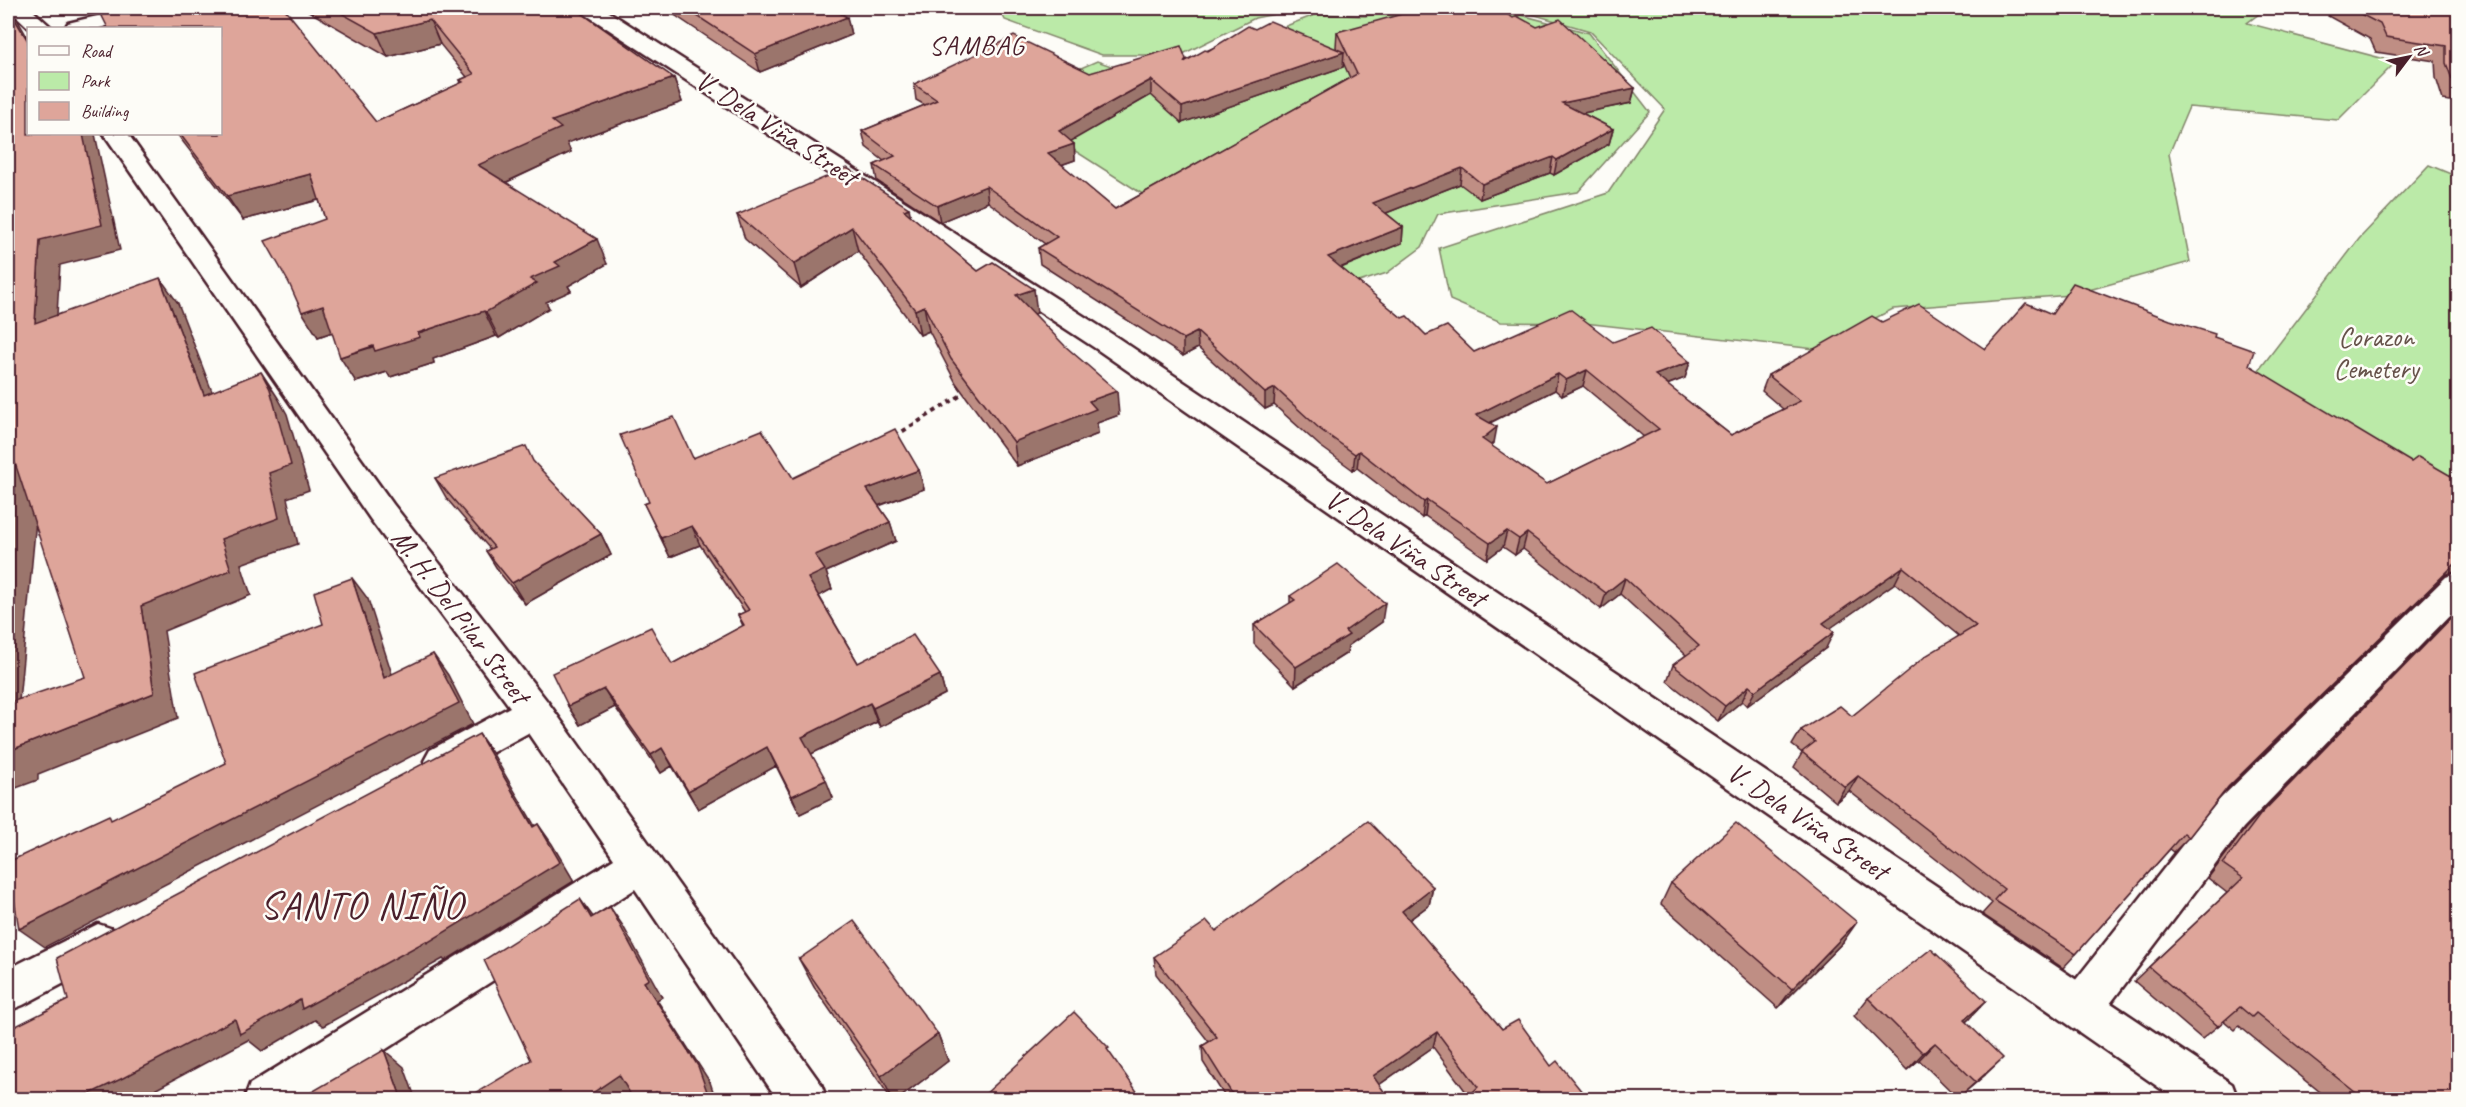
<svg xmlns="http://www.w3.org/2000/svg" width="2466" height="1107" font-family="Caveat,sans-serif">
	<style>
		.green { fill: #bbeaa8; stroke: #82846a; stroke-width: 1.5 }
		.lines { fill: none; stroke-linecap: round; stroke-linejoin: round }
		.minor-casing { stroke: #4a1f2b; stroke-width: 5 }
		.major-casing { stroke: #4a1f2b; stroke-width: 5 }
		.path { stroke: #4a1f2b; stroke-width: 4; stroke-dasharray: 4.5 4.5; stroke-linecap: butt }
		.minor { fill: #fdfcf7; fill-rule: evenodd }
		.major { fill: #fdfcf7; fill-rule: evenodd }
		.wall { fill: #bf8e84; stroke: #4a1f2b; stroke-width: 1.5; fill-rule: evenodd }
		.shaded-wall { fill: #9b746c; stroke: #4a1f2b; stroke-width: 1.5 }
		.building { fill: #dea59a; stroke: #4a1f2b; stroke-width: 1.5; fill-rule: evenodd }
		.labels { text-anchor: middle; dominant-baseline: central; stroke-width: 5; stroke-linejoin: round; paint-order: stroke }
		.far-quarter-label { font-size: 27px; letter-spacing: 1.5px; fill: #4a1f2b; stroke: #fdfcf7 }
		.street-label { font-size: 28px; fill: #4a1f2b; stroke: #fdfcf7 }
		.park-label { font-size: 28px; fill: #66524a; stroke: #fdfcf7 }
		.near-quarter-label { font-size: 39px; letter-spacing: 1.5px; fill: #4a1f2b; stroke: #fdfcf7 }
	</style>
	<rect width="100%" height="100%" fill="#fdfcf7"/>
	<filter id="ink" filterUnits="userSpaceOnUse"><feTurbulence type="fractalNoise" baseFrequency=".0167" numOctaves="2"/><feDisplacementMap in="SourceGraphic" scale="12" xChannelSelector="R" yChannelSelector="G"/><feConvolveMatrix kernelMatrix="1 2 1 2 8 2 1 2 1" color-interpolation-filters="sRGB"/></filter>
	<g filter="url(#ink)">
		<g class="green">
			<path d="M999 8H1305L1255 18 1181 55H1102L1005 20Z"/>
			<path d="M1403 8H1495L1589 33 1650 112 1578 192 1438 214 1422 247 1387 273 1356 283 1191 225 1058 140 1044 84 1097 61 1165 85 1237 45 1317 14 1365 16Z"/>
			<path d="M1511 8H2267L2247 23 2396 62 2338 120 2189 107 2169 154 2190 262 2071 295 1893 309 1815 349 1584 323 1501 322 1450 300 1439 248 1608 193 1665 109 1590 31Z"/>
			<path d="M2429 165 2458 177V487L2252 379 2359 239Z"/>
		</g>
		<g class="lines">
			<defs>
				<g id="minor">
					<path d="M8 8H30L52 28H29Z"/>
					<path d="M131 8H165L161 12 99 28H65L68 23Z"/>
					<path d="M104 134H128L393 504 547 701 821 1084 827 1100H778L635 889 307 1100H244L250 1084 614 859 528 733 456 772 443 777 430 772 424 761 430 750 510 707 371 520Z"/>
					<path d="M2458 573V607L2243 828 2097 1021 2082 1027 2067 1021 2061 1006 2067 991 2215 804 2446 577Z"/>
					<path d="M98 924 113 929 119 943 113 957 23 1005 8 1011V969Z"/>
				</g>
				<path id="major" d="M578 8H603L1118 338 2232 1084 2238 1100H2177L1098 350 582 12Z"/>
			</defs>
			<use href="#minor" class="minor-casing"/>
			<use href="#major" class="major-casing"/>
			<path class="path" d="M895 436 968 391"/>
			<use href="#minor" class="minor"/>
			<use href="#major" class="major"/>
		</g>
		<g class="wall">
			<path d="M303 8H574L674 78 682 102 567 143 571 152 505 183 607 264 568 286 571 291 546 302 549 308 499 338 496 336 433 359 434 363 390 377 387 372 356 382 332 332 318 337 325 219 319 200 243 220 177 134H220L376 122 461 83 460 80 467 77 440 44 388 57Z"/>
			<path d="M664 8H831L847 17 851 35 760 72Z"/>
			<path d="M1424 8 1513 18 1635 88 1631 103 1582 113 1613 129 1609 144 1554 175 1550 173 1480 199 1460 184 1386 213 1403 227 1402 243 1341 268 1402 318 1426 335 1474 352 1613 342 1690 362 1685 378 1667 385 1731 435 1783 409 1762 391 1768 375 1882 322 1985 349 2052 314 2214 337 2249 365 2444 575 2227 789 2189 837 2174 852 2170 849 2076 954 2063 968 1982 914 1992 903 1849 791 1836 802 1794 767 1802 753 1792 745 1801 730 1852 716 1959 636 1895 583 1830 628 1826 648 1747 706 1742 701 1718 721 1667 681 1673 665 1686 655 1620 594 1601 609 1523 549 1515 555 1503 547 1487 559 1425 516 1422 518 1357 468 1353 470 1320 446 1274 405 1265 409 1198 348 1183 356 1040 264 1038 248 1045 244 988 202 940 222 877 181 874 165 884 161 866 147 862 131 925 105 916 100 914 84 1090 73 1186 60 1255 29 1337 50 1336 47 1337 32 1423 11ZM1343 62 1350 78 1115 209 1061 165 1075 160 1074 144 1070 141 1151 95 1182 123 1343 67ZM1583 386 1644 437 1547 484 1491 446 1494 443 1490 423 1555 390 1562 396Z"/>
			<path d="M2333 8H2458V102L2443 100 2436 78 2435 61 2376 52 2370 39 2328 16Z"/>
			<path d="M2458 150V158L2454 156Z"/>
			<path d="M737 215 911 216 978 271 1037 313 1034 314 1119 415 1097 423 1098 434 1017 466 956 383 929 331 920 335 858 251 801 288 745 239Z"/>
			<path d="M693 458 793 478 919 470 924 489 879 506 890 522 896 541 826 572 832 589 819 596 858 663 940 675 945 694 880 727 877 722 811 754 833 798 800 814 776 766 698 809 672 766 661 773 615 707 580 725 568 706 672 664 743 626 738 615 745 612 700 545 670 557 644 504 649 502Z"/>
			<path d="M537 466 601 534 611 555 525 604 499 572 486 551 490 549 447 499 435 478Z"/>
			<path d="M1290 596 1382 622 1348 646 1347 653 1295 686 1254 644V625L1290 604Z"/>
			<path d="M2458 610V1100H2330L2239 1026 2235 1030 2224 1021 2202 1039 2134 981 2227 893 2208 878 2245 829Z"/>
			<path d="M1671 883 1843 942 1778 1008 1661 904Z"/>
			<path d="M1433 887 1429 905 1409 920 1502 1029 1551 1066 1587 1098 1469 1096 1433 1047 1379 1085 1390 1100H1227L1203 1062 1202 1046 1209 1042 1156 974 1154 957 1216 931Z"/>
			<path d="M799 959 938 1034 948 1061 897 1100H892L814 987Z"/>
			<path d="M1868 998 1969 1019 1966 1022 1985 1075 1958 1098 1919 1060 1907 1070 1854 1016Z"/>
		</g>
		<g class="shaded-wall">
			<path d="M8 8 17 19 25 33 28 39V41L8 39Z"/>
			<path d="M847 17 851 35 760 72 755 54Z"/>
			<path d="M430 20 440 44 388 57 377 33Z"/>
			<path d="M1344 52 1343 67 1182 123V107Z"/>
			<path d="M674 78 682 102 567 143 571 152 489 190 478 165 552 121Z"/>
			<path d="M1151 80V95L1061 147 1059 131Z"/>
			<path d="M1635 88 1631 103 1559 118 1562 103Z"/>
			<path d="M1613 129 1609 144 1554 175 1557 160Z"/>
			<path d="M83 134H95L120 250 60 265 55 348 35 323 40 240Z"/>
			<path d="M1074 144 1075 160 1049 169 1048 153Z"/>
			<path d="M1553 157 1550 173 1480 199 1482 184Z"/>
			<path d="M1462 168 1460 184 1371 219 1373 203Z"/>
			<path d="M311 174 325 198 243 220 227 196Z"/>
			<path d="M986 186 988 202 940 222 937 206Z"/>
			<path d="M909 208 914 232 904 210Z"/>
			<path d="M852 227 858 251 801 288 794 264Z"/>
			<path d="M1403 227 1402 243 1327 273 1328 257Z"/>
			<path d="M597 239 607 264 568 286 571 291 546 302 549 308 499 338 486 312 530 279 555 262Z"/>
			<path d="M160 278 178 303 223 420 204 395Z"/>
			<path d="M1034 289 1037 313 1020 319 1016 295Z"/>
			<path d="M323 305 338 330 318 337 302 312Z"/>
			<path d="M924 306 929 331 920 335 915 310Z"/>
			<path d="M484 311 496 336 433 359 434 363 390 377 387 372 356 382 340 357 418 333Z"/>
			<path d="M1197 332 1198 348 1183 356V339Z"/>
			<path d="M1690 362 1685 378 1650 391 1655 375Z"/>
			<path d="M1587 370 1583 386 1562 396 1566 380Z"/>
			<path d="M261 372 278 398 287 414 309 490 287 498 298 544 241 564 251 595 164 631 178 718 38 774V780L8 791V758L11 750 154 693 141 606 221 539 269 473Z"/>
			<path d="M1558 374 1555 390 1473 431 1476 415Z"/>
			<path d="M1275 388 1274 405 1265 409V393Z"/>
			<path d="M1117 391 1119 415 1097 423 1098 434 1017 466 1014 442 1089 401Z"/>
			<path d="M1497 427 1494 443 1479 456 1482 439Z"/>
			<path d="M1359 451 1357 468 1353 470 1355 454Z"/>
			<path d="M15 463 39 488 16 733 8 725V535Z"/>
			<path d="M919 470 924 489 872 508 867 489Z"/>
			<path d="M1427 500 1425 516 1422 518 1424 502Z"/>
			<path d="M890 522 896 541 826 572 832 589 815 598 808 578 815 555Z"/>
			<path d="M692 526 700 545 670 557 661 538Z"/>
			<path d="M1507 531 1503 547 1487 559 1490 543Z"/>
			<path d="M1527 533 1523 549 1515 555 1519 539Z"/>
			<path d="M601 534 611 555 525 604 512 583Z"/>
			<path d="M2458 561V571L2444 575Z"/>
			<path d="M1903 567 1895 583 1815 639 1823 623Z"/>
			<path d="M352 578 368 599 400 699 384 678Z"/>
			<path d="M1625 578 1620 594 1601 609 1606 593Z"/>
			<path d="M1385 603 1382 622 1348 646 1347 653 1295 686 1296 667 1345 631Z"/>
			<path d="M1834 632 1826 648 1747 706 1755 691Z"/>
			<path d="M433 654 448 675 473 724 45 947 19 929Z"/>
			<path d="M940 675 945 694 880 727 873 708Z"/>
			<path d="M1749 686 1742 701 1718 721 1725 706Z"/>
			<path d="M604 689 615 707 580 725 568 706Z"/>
			<path d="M870 703 877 722 809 755 802 737Z"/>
			<path d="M479 734 493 754 547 847 533 827Z"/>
			<path d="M767 747 776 766 698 809 688 791Z"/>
			<path d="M662 748 672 766 661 773 651 755Z"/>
			<path d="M1858 776 1849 791 1836 802 1845 787Z"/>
			<path d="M826 780 833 798 800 814 792 796Z"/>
			<path d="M538 824 552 844 574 881 445 961 443 959 323 1026 315 1020 262 1051 248 1040 136 1100H77Z"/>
			<path d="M1433 887 1429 905 1398 928 1402 911Z"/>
			<path d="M580 899 594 918H591Z"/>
			<path d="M610 907 623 926 662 997 657 1000 710 1082 716 1100H710L644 982Z"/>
			<path d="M1857 922 1843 942 1778 1008 1792 989Z"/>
			<path d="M1986 1001 1969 1019 1947 1037 1964 1020Z"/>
			<path d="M1437 1032 1433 1047 1370 1091 1373 1076Z"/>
			<path d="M938 1034 948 1061 897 1100H893L881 1076Z"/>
			<path d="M1935 1043 1919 1060 1907 1070 1923 1053Z"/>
			<path d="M384 1050 404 1067 416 1100H402Z"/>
			<path d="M2003 1058 1985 1075 1958 1098Z"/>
			<path d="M619 1075 633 1092 621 1100H582Z"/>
			<path d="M656 1092 663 1100H645Z"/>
		</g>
		<g class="building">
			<path d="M98 8H284L376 122 463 82 460 80 474 74 430 20 377 33 332 8H574L674 78 552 121 561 128 478 165 597 239 555 262 560 266 530 279 537 283 486 312 484 311 418 333 420 337 375 351 373 346 340 357 323 305 302 312 289 283 265 241 325 219 311 174 227 196 180 134H220V28H108Z"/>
			<path d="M685 8H831L847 17 755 54Z"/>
			<path d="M1424 8H1497L1513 18 1517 16 1537 27 1560 19 1635 88 1562 103 1613 129 1557 160 1553 157 1482 184 1462 168 1373 203 1403 227 1328 257 1402 318 1407 316 1426 335 1447 326 1474 352 1570 309 1613 342 1651 328 1690 362 1655 375 1731 435 1800 401 1768 375 1872 316 1882 322 1919 304 1985 349 2026 303 2052 314 2073 283 2170 320 2215 334 2214 337 2254 351 2249 365 2411 462 2418 457 2458 480V561L2228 787 2189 837 2184 833 2076 954 1994 900 2004 889 1858 776 1845 787 1802 752 1815 742 1801 730 1840 706 1852 716 1927 655 1976 626 1903 567 1823 623 1834 632 1755 691 1749 686 1725 706 1673 665 1699 646 1625 578 1606 593 1527 533 1519 539 1507 531 1490 543 1427 500 1424 502 1359 451 1355 454 1321 430 1275 388 1265 393 1197 332 1183 339 1038 248 1057 237 986 186 937 206 874 165 895 156 862 131 937 100 914 84 1014 36 1090 73 1181 46 1186 59 1184 62 1205 50 1208 51 1248 26 1255 29 1270 21 1344 52 1182 107 1151 80 1059 131 1074 144 1048 153 1115 209 1357 74 1337 32 1402 14 1424 11ZM1587 370 1659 429 1547 484 1482 439 1497 427 1476 415 1558 374 1566 380Z"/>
			<path d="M2349 8H2458V85L2454 84 2446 63V46L2386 37 2380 24Z"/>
			<path d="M14 18 28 41V134H83L102 225 40 240 35 323 160 278 204 395 261 372 270 389 291 465 269 473 279 518 221 539 231 570 141 606 154 693 11 750 10 757 8 758V703L85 677 15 463 8 535V29L12 28Z"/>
			<path d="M847 168 909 208 904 210 978 271 993 262 1034 289 1016 295 1065 346 1117 391 1089 401 1096 409 1014 442 951 359 924 306 915 310 852 227 794 264 737 215Z"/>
			<path d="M674 417 693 458 762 430 793 478 895 429 919 470 867 489 890 522 815 555 825 570 808 578 858 663 913 635 940 675 873 708 870 703 802 737 826 780 792 796 767 747 688 791 662 748 651 755 604 689 568 706 552 673 651 627 672 664 744 625 738 615 749 610 692 526 661 538 644 504 649 502 620 435Z"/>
			<path d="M526 446 533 461 601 534 512 583 486 551 494 547 435 478Z"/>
			<path d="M1338 564 1385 603 1345 631 1349 635 1296 667 1254 625 1295 600 1290 596Z"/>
			<path d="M352 578 384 678 433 654 459 703 19 929 8 862 109 815 111 820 226 763 195 673 323 624 314 592Z"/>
			<path d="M2458 611V1100H2365L2256 1013 2252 1017 2240 1007 2218 1026 2149 967 2243 878 2223 864 2260 815Z"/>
			<path d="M479 734 533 827 538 824 560 862 427 943 426 941 302 1009 300 1000 240 1034 235 1019 123 1078 77 1100H8V1030L68 1000 57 958Z"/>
			<path d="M1368 821 1433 887 1402 911 1502 1029 1518 1020 1551 1066 1557 1061 1587 1098 1585 1100H1465L1478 1087 1437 1032 1373 1076 1390 1100H1236L1202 1046 1217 1037 1154 957 1207 921 1216 931Z"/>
			<path d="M1736 823 1857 922 1792 989 1671 883Z"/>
			<path d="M580 899 591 918 610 907 649 979 644 982 698 1066 710 1100H659L656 1092 645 1100H634L619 1075 582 1100H464L531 1060 484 960Z"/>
			<path d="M854 921 938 1034 881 1076 799 959Z"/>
			<path d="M1931 949 1986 1001 1964 1020 2003 1058 1976 1082 1935 1043 1923 1053 1868 998Z"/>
			<path d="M1074 1012 1109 1048 1107 1049 1143 1100H982L981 1098Z"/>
			<path d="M384 1050 402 1100H298Z"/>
		</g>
	</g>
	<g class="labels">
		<g class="far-quarter-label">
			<text x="977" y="45">SAMBAG</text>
		</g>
		<g class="street-label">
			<text transform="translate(777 128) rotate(33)">V. Dela Viña Street</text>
			<text transform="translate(1406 548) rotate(34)">V. Dela Viña Street</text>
			<text transform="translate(461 616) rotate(53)">M. H. Del Pilar Street</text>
			<text transform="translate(1808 821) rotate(34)">V. Dela Viña Street</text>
		</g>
		<g class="park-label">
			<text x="2376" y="336">Corazon<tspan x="2376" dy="32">Cemetery</tspan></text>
		</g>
		<g class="near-quarter-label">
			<text x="362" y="905">SANTO NIÑO</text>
		</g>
	</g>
	<rect width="2466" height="1107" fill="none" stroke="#fdfcf7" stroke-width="30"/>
	<rect x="15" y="15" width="2436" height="1077" fill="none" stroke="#4a1f2b" stroke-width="2" filter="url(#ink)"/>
	<rect x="27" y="27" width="195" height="108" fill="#fdfcf7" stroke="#b5a4a5" stroke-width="1.5"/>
	<rect x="39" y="46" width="30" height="9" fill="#fdfcf7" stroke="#b5a4a5" stroke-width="1.5"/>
	<text x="81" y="57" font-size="18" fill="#4a1f2b">Road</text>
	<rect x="39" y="72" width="30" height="18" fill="#bbeaa8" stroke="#b5a4a5" stroke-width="1.5"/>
	<text x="81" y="87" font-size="18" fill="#4a1f2b">Park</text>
	<rect x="39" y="102" width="30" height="18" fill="#dea59a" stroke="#b5a4a5" stroke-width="1.5"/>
	<text x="81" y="117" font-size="18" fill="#4a1f2b">Building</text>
	<g transform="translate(2409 57) rotate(58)" stroke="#fdfcf7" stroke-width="4.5" paint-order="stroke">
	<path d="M0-4.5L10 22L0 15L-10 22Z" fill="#4a1f2b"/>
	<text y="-9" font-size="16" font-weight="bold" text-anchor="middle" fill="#4a1f2b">N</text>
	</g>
</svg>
